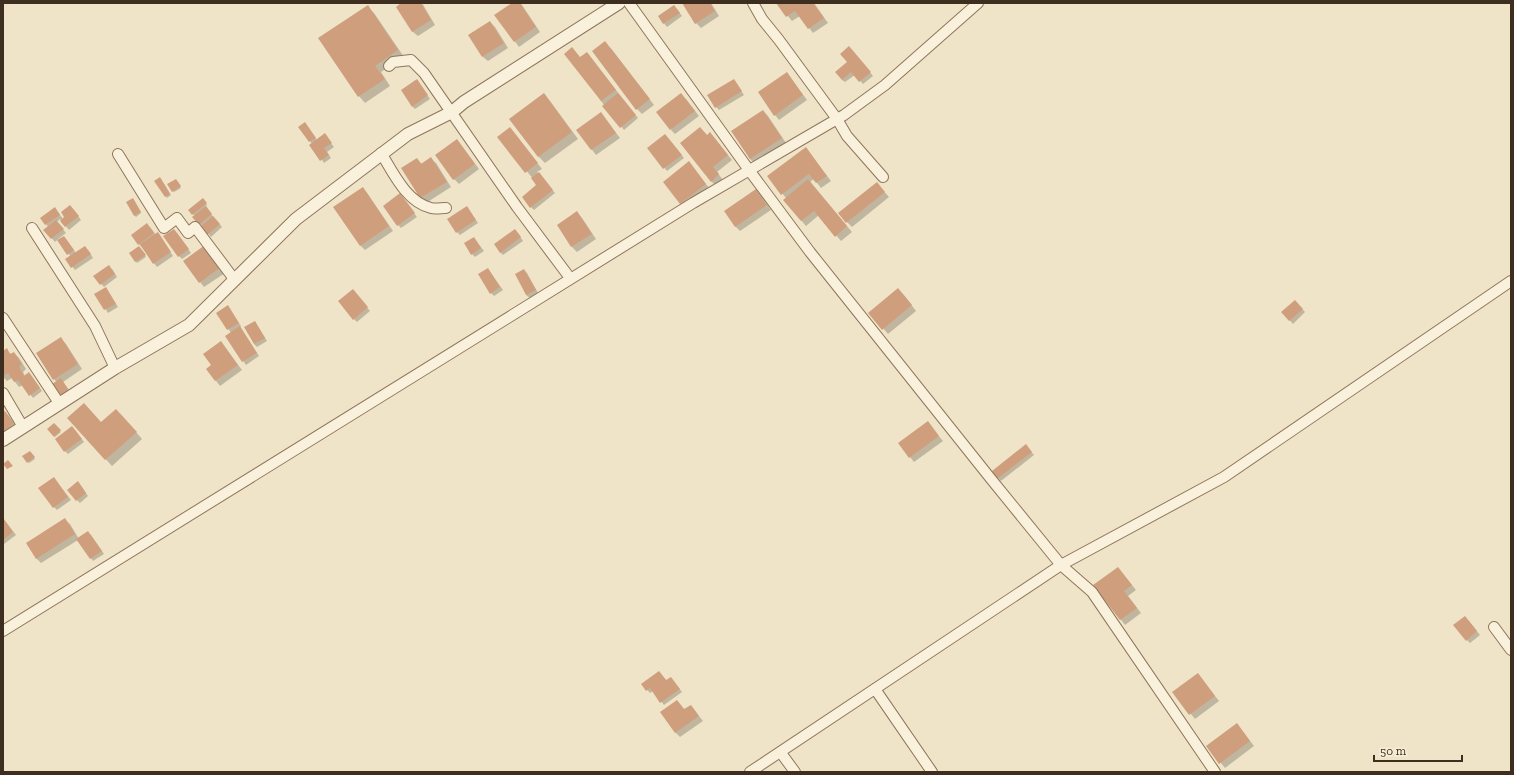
<svg xmlns="http://www.w3.org/2000/svg" width="1514" height="775" font-family="'Zilla Slab',serif">
	<style>
		.shadow { fill: #0003 }
		.building { fill: #cf9f7d }
		.lines { fill: none; stroke-linecap: round; stroke-linejoin: round }
		.minor-casing { stroke: #8d765c; stroke-width: 12 }
		.tertiary-casing { stroke: #8d765c; stroke-width: 14 }
		.minor { stroke: #faf1dc; stroke-width: 10 }
		.tertiary { stroke: #faf1dc; stroke-width: 12 }
	</style>
	<rect width="100%" height="100%" fill="#f0e4c8"/>
	<g class="shadow">
		<path d="M403 3H422L435 25 418 36 413 32 397 7Z"/>
		<path d="M513 3H520L522 5 540 32 519 47 496 15Z"/>
		<path d="M683 3H711L719 16 701 28 696 23Z"/>
		<path d="M777 3H814L828 23 813 33 800 16 792 21Z"/>
		<path d="M367 7 374 13 404 57 381 72 390 86 365 103 359 96Z"/>
		<path d="M677 9 682 16 667 27 659 17Z"/>
		<path d="M490 22 495 27 508 48 488 61 483 57 470 36Z"/>
		<path d="M610 47 654 105 642 114 637 109Z"/>
		<path d="M852 50 873 76 863 84 855 75 845 82 842 80Z"/>
		<path d="M587 53 638 118 624 130 601 101Z"/>
		<path d="M787 73 807 100 779 120 775 115Z"/>
		<path d="M417 80 430 99 415 109 412 106Z"/>
		<path d="M734 80 744 95 719 110 716 107Z"/>
		<path d="M544 94 550 101 578 139 545 163 538 156Z"/>
		<path d="M686 99 699 116 675 134 671 130Z"/>
		<path d="M763 111 768 116 786 143 755 164 750 159 732 131Z"/>
		<path d="M601 113 620 138 596 155 577 130Z"/>
		<path d="M306 125 317 140 327 138 334 147 327 152 331 158 324 163 312 144 300 127Z"/>
		<path d="M514 133 542 169 537 172 555 193 534 210 531 207 538 185 499 137Z"/>
		<path d="M707 136 715 139 732 160 717 172 723 180 716 186 711 181Z"/>
		<path d="M668 138 684 158 667 171 648 148Z"/>
		<path d="M461 145 479 169 459 184 454 179Z"/>
		<path d="M810 154 831 181 821 188 814 179 810 182 852 232 841 241 819 215 806 226 784 200 786 198 768 176Z"/>
		<path d="M417 159 422 164 431 159 436 163 451 187 426 203 421 198 402 168Z"/>
		<path d="M689 163 710 189 685 208 680 203Z"/>
		<path d="M161 179 171 195 167 198 155 181Z"/>
		<path d="M177 181 181 188 174 192 173 191Z"/>
		<path d="M362 188 367 193 393 231 365 250 361 246 334 207Z"/>
		<path d="M881 188 889 197 852 227 847 222Z"/>
		<path d="M760 195 771 210 740 231 735 226Z"/>
		<path d="M403 198 417 217 401 228 398 225Z"/>
		<path d="M203 199 207 205 205 207 222 227 211 237 194 217 195 216 189 210Z"/>
		<path d="M134 201 141 213 136 217 135 216Z"/>
		<path d="M73 209 81 220 69 230 60 219 57 222 66 233 58 239 59 240 65 238 76 253 88 250 93 258 75 270 67 260 71 257 58 239 55 242 45 230 48 227 46 224 58 212 63 219Z"/>
		<path d="M469 210 478 223 460 235 457 232Z"/>
		<path d="M577 213 582 218 596 239 577 252 572 247 558 225Z"/>
		<path d="M150 227 156 235 160 237 173 256 157 267 139 244Z"/>
		<path d="M177 233 191 253 182 259 179 256Z"/>
		<path d="M518 233 523 241 503 255 500 252Z"/>
		<path d="M474 238 484 251 475 257 472 254Z"/>
		<path d="M205 247 225 273 204 287 200 282Z"/>
		<path d="M140 249 146 257 137 263 131 253Z"/>
		<path d="M112 269 117 277 104 287 95 277Z"/>
		<path d="M488 269 503 290 494 296 491 293Z"/>
		<path d="M524 270 527 273 538 293 530 298 526 295Z"/>
		<path d="M106 288 118 307 108 313 96 294Z"/>
		<path d="M356 294 370 311 357 322 354 319Z"/>
		<path d="M903 294 916 311 888 334 870 313Z"/>
		<path d="M1295 301 1305 312 1293 324 1282 312Z"/>
		<path d="M228 307 241 326 240 327 259 356 246 365 226 336 231 333 218 313Z"/>
		<path d="M255 322 267 341 257 347 254 344Z"/>
		<path d="M61 339 66 344 82 369 63 382 69 390 62 395 57 383 37 354Z"/>
		<path d="M221 343 242 370 220 386 207 369 212 365Z"/>
		<path d="M6 350 12 355 14 353 19 358 26 369 23 372 25 376 32 377 42 391 33 398 23 385 19 387 12 378 7 381 3 377V352Z"/>
		<path d="M3 413 8 415 16 427 3 437Z"/>
		<path d="M122 416 142 439 112 466 69 419 101 423Z"/>
		<path d="M928 423 943 441 914 462 910 457Z"/>
		<path d="M54 424 61 432 55 437 48 429Z"/>
		<path d="M75 430 84 442 68 454 65 451Z"/>
		<path d="M1029 449 1034 455 1001 481 998 478Z"/>
		<path d="M31 453 35 459 29 463 28 462Z"/>
		<path d="M54 478 71 500 57 510 54 507Z"/>
		<path d="M81 486 88 496 80 503 77 500Z"/>
		<path d="M3 518 16 535 4 544 3 543Z"/>
		<path d="M65 520 70 524 79 539 91 535 104 554 93 561 78 540 41 563 36 558Z"/>
		<path d="M1118 568 1136 590 1128 596 1141 613 1125 625 1095 586Z"/>
		<path d="M1468 620 1480 635 1470 643 1467 640Z"/>
		<path d="M659 672 667 681 671 678 682 692 664 705 653 691 650 693 642 684Z"/>
		<path d="M1198 674 1219 701 1195 719 1174 693Z"/>
		<path d="M677 701 685 710 691 706 703 721 680 737 676 733Z"/>
		<path d="M1237 724 1254 746 1225 768 1207 746Z"/>
	</g>
	<g class="building">
		<path d="M401 3H421L431 20 412 32 396 7Z"/>
		<path d="M512 3H520L536 27 514 42 494 15Z"/>
		<path d="M682 3H710L715 11 695 24Z"/>
		<path d="M776 3H813L824 18 808 29 795 11 786 17Z"/>
		<path d="M368 5 398 50 375 66 385 79 358 97 318 38Z"/>
		<path d="M674 5 680 13 663 24 658 16Z"/>
		<path d="M490 21 504 43 482 57 468 35Z"/>
		<path d="M605 41 650 99 636 110 592 51Z"/>
		<path d="M849 46 871 72 859 82 851 72 842 80 835 72 847 62 840 54Z"/>
		<path d="M572 47 580 57 587 52 616 90 601 101 564 54Z"/>
		<path d="M787 72 803 95 774 116 758 92Z"/>
		<path d="M417 79 428 95 412 107 401 90Z"/>
		<path d="M734 79 742 91 715 108 707 95Z"/>
		<path d="M544 93 572 132 538 157 509 119Z"/>
		<path d="M618 93 636 115 620 128 602 106Z"/>
		<path d="M681 93 695 111 670 130 656 112Z"/>
		<path d="M763 110 782 138 750 159 731 131Z"/>
		<path d="M601 112 616 133 591 150 576 130Z"/>
		<path d="M305 122 316 138 309 142 298 127Z"/>
		<path d="M510 127 538 163 525 173 497 137Z"/>
		<path d="M700 127 707 135 710 132 728 155 713 167 719 174 711 182 680 143Z"/>
		<path d="M325 133 332 143 324 148 329 155 320 161 309 145Z"/>
		<path d="M665 134 682 155 663 169 647 148Z"/>
		<path d="M457 139 475 164 453 180 435 155Z"/>
		<path d="M806 147 827 176 816 183 809 174 781 195 767 176Z"/>
		<path d="M431 157 447 182 420 198 401 168 417 158 421 164Z"/>
		<path d="M689 161 706 184 680 204 663 182Z"/>
		<path d="M539 172 553 190 530 208 522 197 536 185 531 178Z"/>
		<path d="M160 177 170 194 165 197 154 181Z"/>
		<path d="M176 179 181 186 172 192 167 184Z"/>
		<path d="M808 179 847 226 835 237 814 211 801 221 783 200Z"/>
		<path d="M877 182 885 192 846 223 838 213Z"/>
		<path d="M363 187 389 226 360 246 333 207Z"/>
		<path d="M756 189 767 205 735 227 724 211Z"/>
		<path d="M400 193 415 213 397 226 383 206Z"/>
		<path d="M133 198 141 212 134 216 126 202Z"/>
		<path d="M203 198 207 203 192 215 188 210Z"/>
		<path d="M70 205 79 216 65 227 60 221 64 217 61 212Z"/>
		<path d="M206 206 212 214 199 225 192 217Z"/>
		<path d="M467 206 476 220 456 233 447 219Z"/>
		<path d="M55 207 60 215 45 225 40 218Z"/>
		<path d="M577 211 592 234 571 247 557 225Z"/>
		<path d="M213 216 220 224 207 235 200 227Z"/>
		<path d="M56 220 64 229 51 239 43 230Z"/>
		<path d="M147 223 154 233 138 245 131 235Z"/>
		<path d="M174 229 189 249 178 257 163 236Z"/>
		<path d="M515 229 521 237 500 253 494 244Z"/>
		<path d="M158 232 171 252 153 264 140 244Z"/>
		<path d="M64 236 74 250 67 255 57 240Z"/>
		<path d="M474 237 481 248 471 255 464 243Z"/>
		<path d="M205 245 221 267 199 283 183 261Z"/>
		<path d="M85 246 91 254 71 268 65 259Z"/>
		<path d="M139 246 146 255 135 262 129 253Z"/>
		<path d="M109 265 115 274 100 285 93 276Z"/>
		<path d="M488 268 500 287 490 294 478 274Z"/>
		<path d="M524 269 536 290 526 295 515 274Z"/>
		<path d="M106 287 116 304 104 310 94 294Z"/>
		<path d="M898 288 912 305 882 330 868 313Z"/>
		<path d="M353 289 368 307 353 320 338 301Z"/>
		<path d="M1295 300 1303 309 1289 321 1281 312Z"/>
		<path d="M228 305 239 323 227 330 216 313Z"/>
		<path d="M255 321 265 338 254 344 244 327Z"/>
		<path d="M240 326 257 353 242 362 225 336Z"/>
		<path d="M61 337 78 364 53 380 36 353Z"/>
		<path d="M221 341 238 365 215 381 206 369 211 365 203 354Z"/>
		<path d="M7 348 10 354 14 352 22 364 19 367 24 376 29 372 40 388 29 396 18 380 14 382 8 373 3 376V351Z"/>
		<path d="M61 378 68 389 60 395 52 384Z"/>
		<path d="M84 403 101 422 116 409 137 432 105 460 67 418Z"/>
		<path d="M5 411 14 423 3 432V412Z"/>
		<path d="M928 421 939 436 909 458 898 443Z"/>
		<path d="M54 423 61 430 54 437 47 429Z"/>
		<path d="M72 426 82 439 64 452 55 439Z"/>
		<path d="M1026 444 1032 452 997 479 992 471Z"/>
		<path d="M30 451 35 457 27 463 22 456Z"/>
		<path d="M8 460 13 466 7 469 3 464Z"/>
		<path d="M54 477 68 497 53 508 38 488Z"/>
		<path d="M78 481 86 493 76 501 67 490Z"/>
		<path d="M3 518 13 532 3 540Z"/>
		<path d="M65 518 75 534 36 559 26 543Z"/>
		<path d="M88 531 102 551 90 559 76 539Z"/>
		<path d="M1118 567 1132 585 1124 591 1137 608 1120 620 1093 585Z"/>
		<path d="M1465 616 1477 631 1466 641 1453 625Z"/>
		<path d="M659 671 666 680 671 677 680 689 660 703 650 688 646 691 641 684Z"/>
		<path d="M1198 673 1215 696 1189 715 1172 692Z"/>
		<path d="M677 700 684 709 691 705 699 716 675 733 660 712Z"/>
		<path d="M1237 723 1250 741 1219 764 1206 746Z"/>
	</g>
	<g class="lines">
		<defs>
			<g id="minor">
				<path d="M629 3 749 170 810 252 991 479 1061 565 1092 592 1215 772"/>
				<path d="M753 3 762 19 779 40 837 119 847 136 883 177"/>
				<path d="M389 66 393 62 411 60 424 73 517 207 570 278"/>
				<path d="M381 153C393 172 406 202 431 208 435 209 441 208 446 208"/>
				<path d="M118 154 164 228 177 218 188 233 195 227 234 279"/>
				<path d="M32 228 95 326 115 368"/>
				<path d="M3 318 59 403"/>
				<path d="M3 393 23 427"/>
				<path d="M1494 627 1511 650"/>
				<path d="M3 631 693 203 844 115 885 85 978 3"/>
				<path d="M875 689 932 772"/>
				<path d="M781 753 795 772"/>
				<path d="M750 772 1061 565 1224 477 1511 281"/>
			</g>
			<path id="tertiary" d="M3 440 115 368 189 325 296 219 408 134 452 112 464 102 619 3"/>
		</defs>
		<use href="#minor" class="minor-casing"/>
		<use href="#tertiary" class="tertiary-casing"/>
		<use href="#minor" class="minor"/>
		<use href="#tertiary" class="tertiary"/>
	</g>
	<rect width="1514" height="775" fill="none" stroke="#3d2e20" stroke-width="8"/>
	<path d="M1374 755v6h88v-6" fill="none" stroke="#3d2e20" stroke-width="2"/>
	<text x="1380" y="755" font-size="12" fill="#3d2e20" stroke="#f7eed8" stroke-width="3" paint-order="stroke">50 m</text>
</svg>
